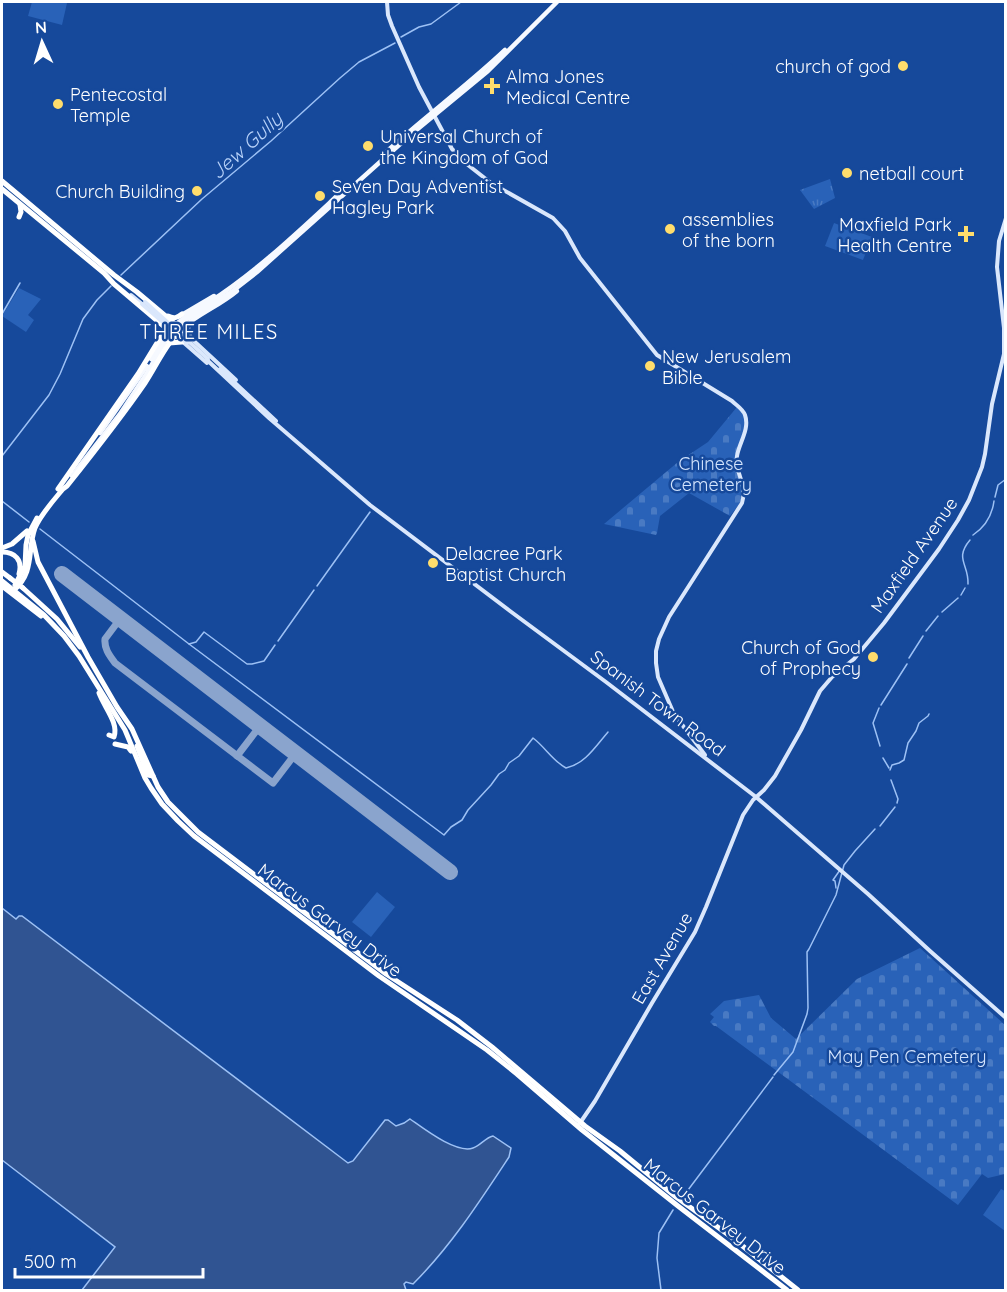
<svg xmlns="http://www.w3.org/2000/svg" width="1007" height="1292" font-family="Quicksand,sans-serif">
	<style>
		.grass { fill: url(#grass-tufts) }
		.cemetery { fill: url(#cemetery-stones) }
		.pitch { fill: #2962b8 }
		.water { fill: #305492; stroke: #9dc1f5; stroke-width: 1.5 }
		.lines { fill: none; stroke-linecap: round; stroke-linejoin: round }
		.stream { stroke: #9dc1f5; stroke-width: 1.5 }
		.taxiway { stroke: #8aa4cd; stroke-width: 7 }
		.runway { stroke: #8aa4cd; stroke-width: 16 }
		.secondary { stroke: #dae7fc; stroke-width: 4 }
		.primary { stroke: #f6f9ff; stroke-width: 4.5 }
		.highway { stroke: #fff; stroke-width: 5 }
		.secondary-bridge { stroke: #dae7fc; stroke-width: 4 }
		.primary-bridge { stroke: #f6f9ff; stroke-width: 4.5 }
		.highway-bridge { stroke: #fff; stroke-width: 5 }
		.poi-dot { fill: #ffdd6c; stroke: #16499b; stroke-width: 2 }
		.labels { text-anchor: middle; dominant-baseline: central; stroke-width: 5; stroke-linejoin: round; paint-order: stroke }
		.poi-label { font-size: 18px; fill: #fff; stroke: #16499b; text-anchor: start }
		.park-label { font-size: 18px; fill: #d3e4fd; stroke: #16499b }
		.street-label { font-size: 18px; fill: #fff; stroke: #16499b }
		.water-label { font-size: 20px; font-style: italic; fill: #b8d2f9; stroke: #16499b }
		.neighbourhood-label { font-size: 20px; letter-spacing: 1.5px; fill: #fff; stroke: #16499b }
	</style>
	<defs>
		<pattern id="grass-tufts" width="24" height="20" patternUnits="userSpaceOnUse" patternTransform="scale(1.5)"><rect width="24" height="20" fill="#2962b8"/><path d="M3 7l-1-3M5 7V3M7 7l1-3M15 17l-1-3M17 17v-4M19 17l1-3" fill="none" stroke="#497ac3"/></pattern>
		<pattern id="cemetery-stones" width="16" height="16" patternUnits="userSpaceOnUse" patternTransform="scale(1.5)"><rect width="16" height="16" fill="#2962b8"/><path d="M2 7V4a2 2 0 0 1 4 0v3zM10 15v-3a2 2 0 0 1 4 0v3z" fill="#497ac3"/></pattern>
	</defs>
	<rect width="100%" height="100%" fill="#16499b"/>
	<path class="grass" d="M830 179 835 198 814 209 800 190Z"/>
	<g class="cemetery">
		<path d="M737 407C753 422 740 435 737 452 736 456 738 462 739 466 741 476 745 490 741 500 739 505 734 511 730 516L689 493 660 516 657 533 656 535 604 524 678 462 708 442Z"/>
		<path d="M920 948 1005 1025V1174L988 1178 982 1174 958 1205 716 1026H714L710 1022 714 1017 710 1014 724 1001 759 995 771 1018 796 1039 857 979Z"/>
	</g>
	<g class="pitch">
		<path d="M32 2H60L67 3 62 25 28 16Z"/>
		<path d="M834 223 872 237 863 260 825 246Z"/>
		<path d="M19 288 41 299 28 315 34 320 26 332 2 316Z"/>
		<path d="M377 892 395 907 371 937 352 922Z"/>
		<path d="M1001 1189 1005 1191V1231L983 1215Z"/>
	</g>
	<path class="water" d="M2 908 16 919 19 916H22L348 1163 353 1161 385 1120H388L396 1126 404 1123 410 1119C423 1128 456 1154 473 1148 481 1145 485 1138 493 1136L511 1148 509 1157C480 1201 451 1246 413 1284L406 1282 404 1284 406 1290H82L115 1247 2 1160Z"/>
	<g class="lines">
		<g class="stream">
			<path d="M401 37 419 27 431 24 461 2"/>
			<path d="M121 275 202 199 271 141 340 78 359 62 395 43"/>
			<path d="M2 314 20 283"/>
			<path d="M2 456 49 395 60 374 83 319 97 300 111 286"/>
			<path d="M995 497 998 485 1006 479"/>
			<path d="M2 501 29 522"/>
			<path d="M40 529 189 644 196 642 204 632 247 664H252L264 661 275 645"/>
			<path d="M973 535C985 527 992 516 994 501"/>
			<path d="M968 584C969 564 954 559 970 540"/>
			<path d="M317 586 370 512"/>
			<path d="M961 595 965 588"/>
			<path d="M942 612 958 598"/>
			<path d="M926 631 938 616"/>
			<path d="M278 641 314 590"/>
			<path d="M189 644 444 835 451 827 462 820 468 810 491 785 499 774 505 770 509 763 519 756 533 738C545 747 553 761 566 768 585 764 596 746 608 732"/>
			<path d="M909 658 923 636"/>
			<path d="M881 705 907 664"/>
			<path d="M879 708 873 723 880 746"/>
			<path d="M883 758 889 768"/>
			<path d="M890 770 892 765 899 763 904 760 908 743 916 731 919 723 928 716 929 714"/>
			<path d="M891 780 898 799 897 803"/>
			<path d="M880 826 895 807"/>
			<path d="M836 888 835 881 833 880 840 870"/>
			<path d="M774 1075 793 1052 807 1014 808 1008 807 952 809 949 836 895 844 865 855 851 875 829"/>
			<path d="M682 1198 773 1077"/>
			<path d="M661 1290 657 1258 659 1233 673 1210"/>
		</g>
		<g class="taxiway">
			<path d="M120 619 105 639C104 649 110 656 115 663L273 783 296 753"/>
			<path d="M237 756 260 726"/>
		</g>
		<path class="runway" d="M62 574 450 872"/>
		<g class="secondary">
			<path d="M387 2 388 15 392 26 419 87 452 149 468 165 491 183 553 218 565 231 580 258 657 355 732 401C736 405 743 409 745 415 750 429 739 443 737 456 734 473 748 483 742 503L669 617 659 639 656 651V663L658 677 674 714 705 755"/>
			<path d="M131 295 142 304"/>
			<path d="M181 329 236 380"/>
			<path d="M175 335 207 363"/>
			<path d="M207 360 269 418 370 505 510 611 606 682 756 797 868 894 930 951 1006 1018"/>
			<path d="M220 369 276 421"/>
			<path d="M580 1123 595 1101 652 1003 695 932 706 907 743 815 753 800 764 790 775 776 801 730 820 691 832 677 854 659 884 623 939 549 958 520 969 500 982 467 985 454 992 404 1004 354V328L997 267 999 241 1006 218"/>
		</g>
		<g class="primary">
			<path d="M384 154C423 118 466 87 505 50"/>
			<path d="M208 303C255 273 296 234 337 196"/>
			<path d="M210 306 234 290 257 272 408 137 488 71 557 2"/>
			<path d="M180 316 214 296"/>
			<path d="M181 329C198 314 219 306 237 291"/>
			<path d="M191 340 188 328 191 322"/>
			<path d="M151 359 165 335"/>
			<path d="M100 433 147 366"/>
			<path d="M72 476 120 414 147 373 169 335"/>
		</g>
		<g class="highway">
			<path d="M2 181 114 275 137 292 181 329C165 345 157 365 145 383 121 418 94 452 67 486L63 489C53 501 41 514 35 528 27 550 35 572 14 590"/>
			<path d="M2 189 104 273 114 284 167 329"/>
			<path d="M19 217 21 212 20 205"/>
			<path d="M168 316C174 319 177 318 182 314"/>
			<path d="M169 343 182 342"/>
			<path d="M58 489 138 374 160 338 171 323"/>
			<path d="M33 541 38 562 88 657 117 707 132 729 158 787 168 802 198 832 386 974 457 1020 492 1047 585 1126 620 1151 676 1197 730 1236 798 1290"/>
			<path d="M2 548 12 544 27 531"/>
			<path d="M2 552C15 552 23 560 19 574"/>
			<path d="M2 572 10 578"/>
			<path d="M2 581 44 615 64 636 79 656 125 730 145 778 151 788 162 804 178 821 194 836 379 976 487 1050 517 1074 582 1130 678 1206 787 1290"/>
			<path d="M15 585 25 566 26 545 28 535 37 518"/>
			<path d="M2 586 41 616"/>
			<path d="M23 588 57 619 80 647"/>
			<path d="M99 693C104 707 119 723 114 737L109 735"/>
			<path d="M115 744 128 747 131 751"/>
			<path d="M137 746 148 775 153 776"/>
		</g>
		<g class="secondary-bridge">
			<path d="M145 302 208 359"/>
			<path d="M142 304 187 343"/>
		</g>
		<g class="primary-bridge">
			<path d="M166 333C179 320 192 312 208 303"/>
			<path d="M169 335 187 319 210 306"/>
		</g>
		<path class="highway-bridge" d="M10 578 23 588"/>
	</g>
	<g class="poi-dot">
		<circle cx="903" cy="66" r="6"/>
		<path d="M489 77h6v6h6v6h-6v6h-6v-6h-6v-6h6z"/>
		<circle cx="58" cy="104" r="6"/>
		<circle cx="368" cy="146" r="6"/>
		<circle cx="847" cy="173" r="6"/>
		<circle cx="197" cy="191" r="6"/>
		<circle cx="320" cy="196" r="6"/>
		<circle cx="670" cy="229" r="6"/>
		<path d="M963 225h6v6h6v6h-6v6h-6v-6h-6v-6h6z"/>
		<circle cx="650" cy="366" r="6"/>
		<circle cx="433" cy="563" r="6"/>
		<circle cx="873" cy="657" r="6"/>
	</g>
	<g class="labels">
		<g class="poi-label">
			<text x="891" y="66" text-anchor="end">church of god</text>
			<text x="506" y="76">Alma Jones<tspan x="506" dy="21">Medical Centre</tspan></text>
			<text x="70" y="94">Pentecostal<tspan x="70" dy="21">Temple</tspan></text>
			<text x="380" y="136">Universal Church of<tspan x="380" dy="21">the Kingdom of God</tspan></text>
			<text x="859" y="173">netball court</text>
			<text x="332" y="186">Seven Day Adventist<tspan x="332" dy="21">Hagley Park</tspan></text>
			<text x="185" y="191" text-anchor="end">Church Building</text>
			<text x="682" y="219">assemblies<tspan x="682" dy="21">of the born</tspan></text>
			<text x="952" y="224" text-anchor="end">Maxfield Park<tspan x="952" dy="21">Health Centre</tspan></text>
			<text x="662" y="356">New Jerusalem<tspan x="662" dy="21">Bible</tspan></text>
			<text x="445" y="553">Delacree Park<tspan x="445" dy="21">Baptist Church</tspan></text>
			<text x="861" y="647" text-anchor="end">Church of God<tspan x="861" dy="21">of Prophecy</tspan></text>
		</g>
		<g class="park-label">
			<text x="711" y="463">Chinese<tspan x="711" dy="21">Cemetery</tspan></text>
			<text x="907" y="1056">May Pen Cemetery</text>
		</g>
		<g class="street-label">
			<text transform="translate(914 555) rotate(-55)">Maxfield Avenue</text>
			<text transform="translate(658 703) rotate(37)">Spanish Town Road</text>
			<text transform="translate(330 920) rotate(37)">Marcus Garvey Drive</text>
			<text transform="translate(662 958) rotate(-60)">East Avenue</text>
			<text transform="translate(715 1216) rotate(38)">Marcus Garvey Drive</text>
		</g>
		<g class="water-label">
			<text transform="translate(246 145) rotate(-42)">Jew Gully</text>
		</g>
		<g class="neighbourhood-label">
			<text x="209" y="331">THREE MILES</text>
		</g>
	</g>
	<rect width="1007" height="1292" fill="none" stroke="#ffffff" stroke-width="6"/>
	<g transform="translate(42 42) rotate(356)" stroke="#16499b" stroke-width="4.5" paint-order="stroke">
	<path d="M0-4.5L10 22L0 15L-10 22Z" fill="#ffffff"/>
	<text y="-9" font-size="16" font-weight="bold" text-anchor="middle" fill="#ffffff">N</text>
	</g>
	<path d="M15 1268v9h188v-9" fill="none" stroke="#ffffff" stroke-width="3"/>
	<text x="24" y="1268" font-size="18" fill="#ffffff" stroke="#16499b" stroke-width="4.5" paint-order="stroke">500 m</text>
</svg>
